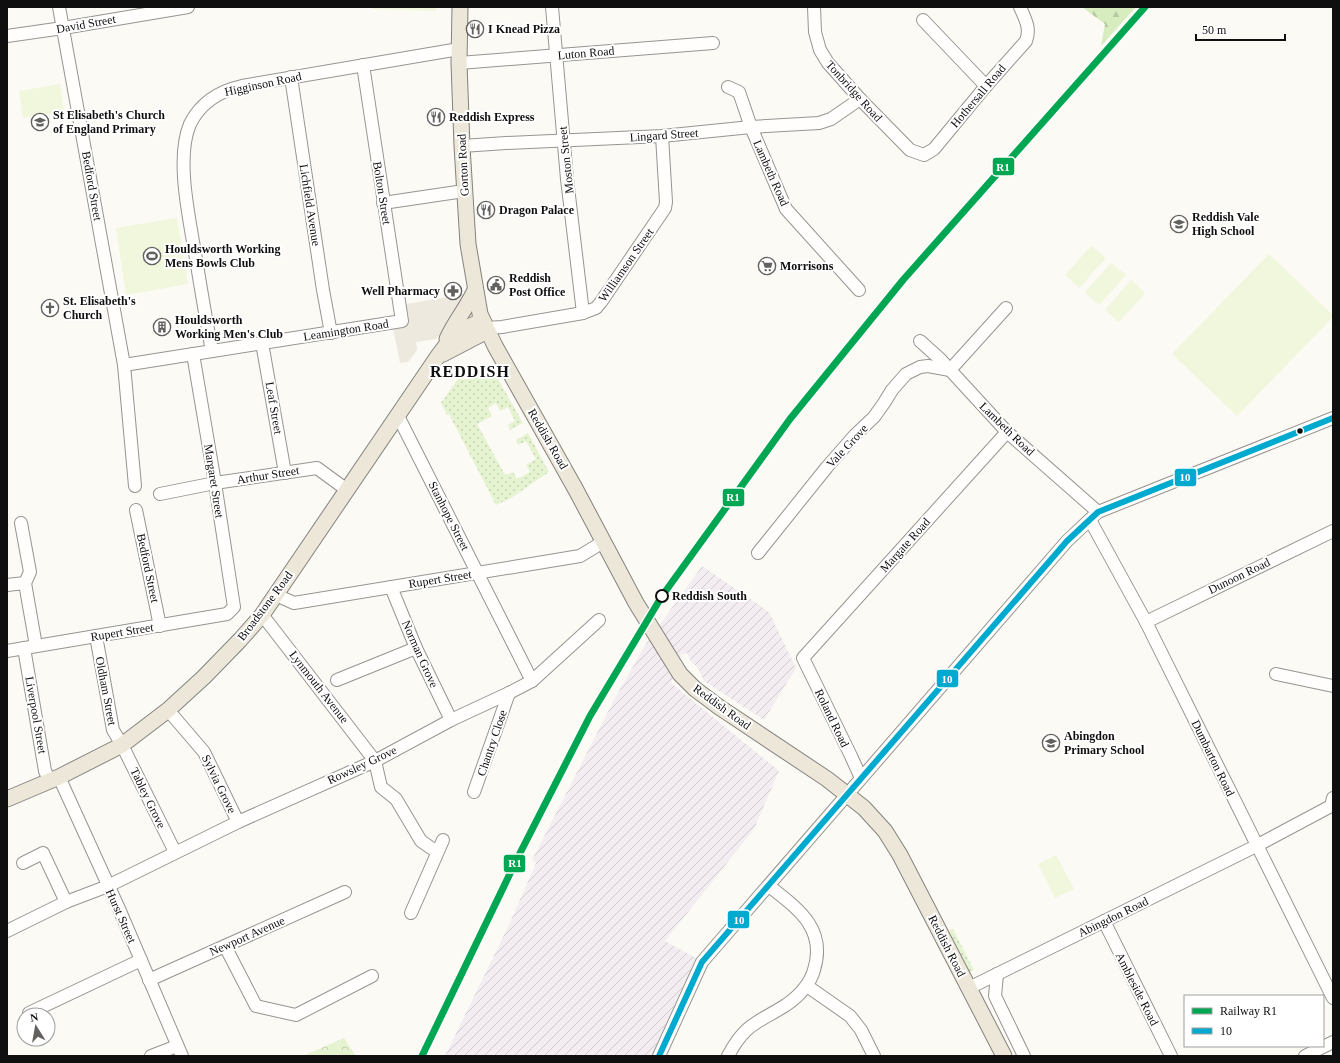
<svg xmlns="http://www.w3.org/2000/svg" width="1340" height="1063" font-family="Georgia,serif">
	<style>
		.industrial { fill: url(#industrial-furrows) }
		.grass { fill: url(#grass-dots) }
		.forest { fill: url(#forest-firs) }
		.park { fill: url(#park-crowns) }
		.pitch { fill: #f0f7dc }
		.plaza { fill: #ede9de }
		.lines { fill: none; stroke-linecap: round; stroke-linejoin: round }
		.minor-casing { stroke: #969592; stroke-width: 14 }
		.major-casing { stroke: #83827f; stroke-width: 17 }
		.minor { stroke: #fffefd; stroke-width: 12 }
		.major { stroke: #ede7d9; stroke-width: 15 }
		.bus-1-casing { stroke: #fff; stroke-width: 9 }
		.bus-1 { stroke: #00a9ce; stroke-width: 6 }
		.rail-1-casing { stroke: #fff; stroke-width: 10 }
		.rail-1 { stroke: #00a651; stroke-width: 7 }
		.bus-dot { fill: #0f0f0f; stroke: #fff; stroke-width: 1.5 }
		.stop-dot { fill: #fff; stroke: #0f0f0f; stroke-width: 2 }
		.labels { text-anchor: middle; dominant-baseline: central; stroke-width: 4; stroke-linejoin: round; paint-order: stroke }
		.street-label { font-size: 12px; fill: #0f0f0f; stroke: #fff }
		.poi-label { font-size: 12px; font-weight: bold; fill: #0f0f0f; stroke: #fff; text-anchor: start }
		.stop-label { font-size: 12px; font-weight: bold; fill: #0f0f0f; stroke: #fff; text-anchor: start }
		.district-label { font-size: 16px; font-weight: bold; letter-spacing: 1px; fill: #0f0f0f; stroke: #fff }
		.line-badge { stroke: #fff; stroke-width: 1.5 }
		.badge-label { font-size: 11px; text-anchor: middle; font-weight: bold; fill: #fff }
	</style>
	<defs>
		<pattern id="industrial-furrows" width="10" height="10" patternUnits="userSpaceOnUse"><rect width="10" height="10" fill="#f3edf1"/><path d="M-1 1l2-2M0 10L10 0M9 11l2-2" fill="none" stroke="#cfcacd"/></pattern>
		<pattern id="grass-dots" width="8" height="8" patternUnits="userSpaceOnUse"><rect width="8" height="8" fill="#e6f3d1"/><path d="M2 2h.1M6 6h.1" fill="none" stroke="#c4cfb2" stroke-width="1.8" stroke-linecap="round"/></pattern>
		<pattern id="forest-firs" width="22" height="20" patternUnits="userSpaceOnUse"><rect width="22" height="20" fill="#d7ecbf"/><path d="M5 1l3.5 6h-7zM16 11l3.5 6h-7z" fill="#b7c9a3"/></pattern>
		<pattern id="park-crowns" width="20" height="18" patternUnits="userSpaceOnUse"><rect width="20" height="18" fill="#e6f3d1"/><path d="M2 6a3 3 0 1 1 6 0M12 15a3 3 0 1 1 6 0" fill="none" stroke="#c4cfb2"/></pattern>
	</defs>
	<rect width="100%" height="100%" fill="#fcfaf4"/>
	<path class="industrial" d="M702 566 769 612 796 668 764 720 704 681 698 668 691 661 687 653 681 655 671 683 779 771 754 829 665 941 696 958 651 1056H445L508 927 536 863 532 860 615 698 646 644Z"/>
	<g class="grass">
		<path d="M490 365 523 423 510 430 508 425 515 421 508 407 500 411 496 403 488 408 492 416 477 424 505 475 513 472 517 479 530 472 526 465 536 459 526 441 518 445 516 440 528 433 549 472 511 498 496 505 449 414 447 415 441 403 460 376 463 380Z"/>
		<path d="M953 929 974 970 970 972 949 930Z"/>
	</g>
	<path class="forest" d="M1082 7H1136L1101 46 1105 24Z"/>
	<path class="park" d="M344 1038 356 1056H303Z"/>
	<g class="pitch">
		<path d="M372 7H436V11L372 9Z"/>
		<path d="M60 84 64 111 23 118 19 91Z"/>
		<path d="M177 218 188 284 126 295 116 228Z"/>
		<path d="M1091 246 1106 258 1079 288 1065 275Z"/>
		<path d="M1269 254 1333 315V317L1237 416 1172 354Z"/>
		<path d="M1111 263 1126 275 1099 305 1085 292Z"/>
		<path d="M1131 280 1145 293 1119 322 1105 310Z"/>
		<path d="M1056 855 1074 889 1055 898 1038 864Z"/>
	</g>
	<path class="plaza" d="M465 294 457 312 436 339 416 342 417 350 408 362 400 363 393 328 404 326 409 319 406 304Z"/>
	<g class="lines">
		<defs>
			<g id="minor">
				<path d="M59 7 124 365 135 486"/>
				<path d="M552 7 567 179 583 313"/>
				<path d="M814 7 815 32 820 50 828 63 860 99 910 150 924 155 934 149 986 86 1026 41C1031 28 1025 19 1020 7"/>
				<path d="M923 20 986 86"/>
				<path d="M7 36 63 28 188 7"/>
				<path d="M459 63 713 43"/>
				<path d="M291 77 323 290 331 333"/>
				<path d="M728 87 739 92 751 127 786 209 859 290"/>
				<path d="M462 146 506 143 662 136 751 127 819 123 831 119 860 99"/>
				<path d="M383 203 464 191"/>
				<path d="M486 328 502 327 583 313 596 308 601 302 665 208 666 202 662 136"/>
				<path d="M920 341 940 359 1007 432 1098 512"/>
				<path d="M262 343 285 473"/>
				<path d="M212 351C206 320 201 289 196 259 190 221 175 159 190 124 201 102 219 91 242 86L459 49"/>
				<path d="M124 365 402 321 363 65"/>
				<path d="M398 416 532 681"/>
				<path d="M160 494 215 483 317 468 347 490"/>
				<path d="M136 510 160 626"/>
				<path d="M1090 520 1146 622 1333 998"/>
				<path d="M21 523 30 572 25 583 36 646"/>
				<path d="M758 553 827 467 855 435 874 417 884 403 892 390 906 374 920 367 928 366 950 370 1006 308"/>
				<path d="M7 585 25 583"/>
				<path d="M391 587 416 648 451 720"/>
				<path d="M276 595 294 603 580 556 603 542"/>
				<path d="M262 615 267 621 375 761 381 787 396 799 421 841 437 852"/>
				<path d="M1146 622 1333 531"/>
				<path d="M96 636 113 730 122 745 175 852"/>
				<path d="M24 648 45 771 50 781"/>
				<path d="M7 651 227 614 234 607 215 483 193 354"/>
				<path d="M1276 674 1333 686"/>
				<path d="M337 680 416 648"/>
				<path d="M168 710 204 752 238 822"/>
				<path d="M59 777 120 911 182 1056"/>
				<path d="M861 778 851 756 803 658 1007 432"/>
				<path d="M474 792 509 693"/>
				<path d="M23 863 43 853 66 902"/>
				<path d="M411 913 443 840"/>
				<path d="M1104 921 1171 1056"/>
				<path d="M7 931 66 902 108 886 238 822 375 761 451 720 509 693 532 681 599 620"/>
				<path d="M225 946 256 1006 296 1015 372 976"/>
				<path d="M997 974 995 996 1024 1056"/>
				<path d="M149 980 345 892"/>
				<path d="M807 986 850 1016 861 1030 874 1056"/>
				<path d="M969 988 1256 846 1331 806 1333 798"/>
				<path d="M29 1013 141 960"/>
				<path d="M151 1056 177 1046"/>
				<path d="M659 1056 702 962 1067 541 1098 512 1333 418"/>
				<path d="M728 1056C745 1023 758 1023 786 1005 799 996 810 984 814 970 827 928 797 908 769 886"/>
				<path d="M1305 1056 1333 1042"/>
			</g>
			<g id="major">
				<path d="M460 7 459 63 462 146 468 244 480 314 495 346 576 490 636 603 680 674 695 689 719 707 827 779 864 808 885 831 900 855 1004 1056"/>
				<path d="M447 339C455 321 467 308 475 290"/>
				<path d="M443 354 487 331"/>
				<path d="M7 799 59 777 122 745 168 710 204 677 240 640 262 615 438 356 456 332 482 321"/>
			</g>
		</defs>
		<use href="#minor" class="minor-casing"/>
		<use href="#major" class="major-casing"/>
		<use href="#minor" class="minor"/>
		<use href="#major" class="major"/>
		<defs>
			<path id="bus-1" d="M659 1056 702 962 1067 541 1098 512 1333 418"/>
		</defs>
		<use href="#bus-1" class="bus-1-casing"/>
		<use href="#bus-1" class="bus-1"/>
		<defs>
			<path id="rail-1" d="M422 1056 518 857 590 716 662 596 790 419 903 280 1145 7"/>
		</defs>
		<use href="#rail-1" class="rail-1-casing"/>
		<use href="#rail-1" class="rail-1"/>
	</g>
	<defs>
		<symbol id="restaurant-ring" viewBox="-11 -11 22 22"><circle r="9.5" fill="#fff" stroke="#62615f" stroke-width="1.5"/><path d="M-5-6h1v4h1v-4h1v4h1v-4h1v5L-1.5 .5V6h-2V.5L-5-1ZM5-6V6H3V1.5H1.5Q1.5-4 5-6Z" fill="#62615f"/></symbol>
		<symbol id="school-ring" viewBox="-11 -11 22 22"><circle r="9.5" fill="#fff" stroke="#62615f" stroke-width="1.5"/><path d="M0-5L7-2L0 1L-7-2ZM-4 1L0 2.5L4 1V4Q0 6-4 4Z" fill="#62615f"/></symbol>
		<symbol id="stadium-ring" viewBox="-11 -11 22 22"><circle r="9.5" fill="#fff" stroke="#62615f" stroke-width="1.5"/><path d="M0-5a6.5 5 0 1 0 0 10a6.5 5 0 1 0 0-10ZM-3.5-1.8h7v3.6h-7Z" fill="#62615f"/></symbol>
		<symbol id="supermarket-ring" viewBox="-11 -11 22 22"><circle r="9.5" fill="#fff" stroke="#62615f" stroke-width="1.5"/><path d="M-6-5.5h2.5l.6 2H6L4.5 2H-2.5L-4.4-4H-6ZM-1.5 3.2a1.3 1.3 0 1 0 .1 0ZM3 3.2a1.3 1.3 0 1 0 .1 0Z" fill="#62615f"/></symbol>
		<symbol id="civic-ring" viewBox="-11 -11 22 22"><circle r="9.5" fill="#fff" stroke="#62615f" stroke-width="1.5"/><path d="M-.6-6.5H3V-4.5H.6V-3L4-1V1h2V6H-6V1h2V-1L-.6-3ZM-1.2 2.5V6h2.4V2.5Z" fill="#62615f"/></symbol>
		<symbol id="pharmacy-ring" viewBox="-11 -11 22 22"><circle r="9.5" fill="#fff" stroke="#62615f" stroke-width="1.5"/><path d="M-2-6h4v4h4v4h-4v4h-4v-4h-4v-4h4Z" fill="#62615f"/></symbol>
		<symbol id="church-ring" viewBox="-11 -11 22 22"><circle r="9.5" fill="#fff" stroke="#62615f" stroke-width="1.5"/><path d="M-1.2-6h2.4v3.5h3.3v2.4h-3.3V6h-2.4V-.1h-3.3v-2.4h3.3Z" fill="#62615f"/></symbol>
		<symbol id="building-ring" viewBox="-11 -11 22 22"><circle r="9.5" fill="#fff" stroke="#62615f" stroke-width="1.5"/><path d="M-4-6H4V6H1V3H-1V6H-4ZM-2.5-4.3h1.7v1.8h-1.7ZM.8-4.3h1.7v1.8H.8ZM-2.5-1h1.7V.8h-1.7ZM.8-1h1.7V.8H.8Z" fill="#62615f"/></symbol>
	</defs>
	<g fill-rule="evenodd">
		<use href="#restaurant-ring" x="465" y="19" width="20" height="20"/>
		<use href="#restaurant-ring" x="426" y="107" width="20" height="20"/>
		<use href="#school-ring" x="30" y="112" width="20" height="20"/>
		<use href="#restaurant-ring" x="476" y="200" width="20" height="20"/>
		<use href="#school-ring" x="1169" y="214" width="20" height="20"/>
		<use href="#stadium-ring" x="142" y="246" width="20" height="20"/>
		<use href="#supermarket-ring" x="757" y="256" width="20" height="20"/>
		<use href="#civic-ring" x="486" y="275" width="20" height="20"/>
		<use href="#pharmacy-ring" x="443" y="281" width="20" height="20"/>
		<use href="#church-ring" x="40" y="298" width="20" height="20"/>
		<use href="#building-ring" x="152" y="317" width="20" height="20"/>
		<use href="#school-ring" x="1041" y="733" width="20" height="20"/>
	</g>
	<circle class="bus-dot" cx="1300" cy="431" r="3.5"/>
	<circle class="stop-dot" cx="662" cy="596" r="6"/>
	<g class="labels">
		<g class="street-label">
			<text transform="translate(86 24) rotate(-10)">David Street</text>
			<text transform="translate(586 53) rotate(-5)">Luton Road</text>
			<text transform="translate(263 84) rotate(-12)">Higginson Road</text>
			<text transform="translate(854 91) rotate(48)">Tonbridge Road</text>
			<text transform="translate(978 96) rotate(-50)">Hothersall Road</text>
			<text transform="translate(664 135) rotate(-4)">Lingard Street</text>
			<text transform="translate(566 160) rotate(-96)">Moston Street</text>
			<text transform="translate(463 165) rotate(-93)">Gorton Road</text>
			<text transform="translate(771 173) rotate(66)">Lambeth Road</text>
			<text transform="translate(92 186) rotate(80)">Bedford Street</text>
			<text transform="translate(382 193) rotate(81)">Bolton Street</text>
			<text transform="translate(310 205) rotate(81)">Lichfield Avenue</text>
			<text transform="translate(626 265) rotate(-55)">Williamson Street</text>
			<text transform="translate(346 330) rotate(-9)">Leamington Road</text>
			<text transform="translate(274 408) rotate(80)">Leaf Street</text>
			<text transform="translate(1007 429) rotate(44)">Lambeth Road</text>
			<text transform="translate(548 439) rotate(60)">Reddish Road</text>
			<text transform="translate(847 446) rotate(-47)">Vale Grove</text>
			<text transform="translate(268 475) rotate(-9)">Arthur Street</text>
			<text transform="translate(214 481) rotate(81)">Margaret Street</text>
			<text transform="translate(449 516) rotate(63)">Stanhope Street</text>
			<text transform="translate(905 545) rotate(-48)">Margate Road</text>
			<text transform="translate(148 568) rotate(78)">Bedford Street</text>
			<text transform="translate(1239 576) rotate(-26)">Dunoon Road</text>
			<text transform="translate(440 579) rotate(-9)">Rupert Street</text>
			<text transform="translate(265 606) rotate(-53)">Broadstone Road</text>
			<text transform="translate(122 632) rotate(-9)">Rupert Street</text>
			<text transform="translate(420 654) rotate(66)">Norman Grove</text>
			<text transform="translate(319 687) rotate(52)">Lynmouth Avenue</text>
			<text transform="translate(106 691) rotate(79)">Oldham Street</text>
			<text transform="translate(722 707) rotate(36)">Reddish Road</text>
			<text transform="translate(36 715) rotate(80)">Liverpool Street</text>
			<text transform="translate(832 718) rotate(64)">Roland Road</text>
			<text transform="translate(492 743) rotate(-71)">Chantry Close</text>
			<text transform="translate(1213 758) rotate(64)">Dumbarton Road</text>
			<text transform="translate(362 765) rotate(-25)">Rowsley Grove</text>
			<text transform="translate(219 784) rotate(64)">Sylvia Grove</text>
			<text transform="translate(148 798) rotate(64)">Tabley Grove</text>
			<text transform="translate(121 916) rotate(66)">Hurst Street</text>
			<text transform="translate(1113 917) rotate(-26)">Abingdon Road</text>
			<text transform="translate(247 936) rotate(-24)">Newport Avenue</text>
			<text transform="translate(947 946) rotate(63)">Reddish Road</text>
			<text transform="translate(1137 989) rotate(63)">Ambleside Road</text>
		</g>
		<g class="poi-label">
			<text x="488" y="29">I Knead Pizza</text>
			<text x="53" y="115">St Elisabeth's Church<tspan x="53" dy="14">of England Primary</tspan></text>
			<text x="449" y="117">Reddish Express</text>
			<text x="499" y="210">Dragon Palace</text>
			<text x="1192" y="217">Reddish Vale<tspan x="1192" dy="14">High School</tspan></text>
			<text x="165" y="249">Houldsworth Working<tspan x="165" dy="14">Mens Bowls Club</tspan></text>
			<text x="780" y="266">Morrisons</text>
			<text x="509" y="278">Reddish<tspan x="509" dy="14">Post Office</tspan></text>
			<text x="440" y="291" text-anchor="end">Well Pharmacy</text>
			<text x="63" y="301">St. Elisabeth's<tspan x="63" dy="14">Church</tspan></text>
			<text x="175" y="320">Houldsworth<tspan x="175" dy="14">Working Men's Club</tspan></text>
			<text x="1064" y="736">Abingdon<tspan x="1064" dy="14">Primary School</tspan></text>
		</g>
		<g class="stop-label">
			<text x="672" y="596">Reddish South</text>
		</g>
		<g class="district-label">
			<text x="470" y="371">REDDISH</text>
		</g>
	</g>
	<g class="line-badge">
		<rect x="992" y="157" width="23" height="19" rx="4" fill="#00a651"/>
		<rect x="1174" y="468" width="23" height="19" rx="4" fill="#00a9ce"/>
		<rect x="722" y="488" width="23" height="19" rx="4" fill="#00a651"/>
		<rect x="936" y="669" width="23" height="19" rx="4" fill="#00a9ce"/>
		<rect x="503" y="854" width="23" height="19" rx="4" fill="#00a651"/>
		<rect x="727" y="910" width="23" height="19" rx="4" fill="#00a9ce"/>
	</g>
	<g class="badge-label">
		<text x="1003" y="171">R1</text>
		<text x="1185" y="481">10</text>
		<text x="733" y="501">R1</text>
		<text x="947" y="683">10</text>
		<text x="515" y="867">R1</text>
		<text x="739" y="924">10</text>
	</g>
	<rect width="1340" height="1063" fill="none" stroke="#0f0f0f" stroke-width="16"/>
	<rect x="1184" y="995" width="140" height="52" fill="#ffffff" stroke="#9f9f9f"/>
	<rect x="1192" y="1008" width="20" height="6" fill="#00a651" stroke="#9f9f9f"/>
	<text x="1220" y="1015" font-size="12" fill="#0f0f0f">Railway R1</text>
	<rect x="1192" y="1028" width="20" height="6" fill="#00a9ce" stroke="#9f9f9f"/>
	<text x="1220" y="1035" font-size="12" fill="#0f0f0f">10</text>
	<g transform="translate(36 1027) rotate(349)"><circle r="19" fill="#ffffff" stroke="#9f9f9f"/>
	<path d="M0-3L7 15L0 10L-7 15Z" fill="#62615f"/>
	<text y="-6" font-size="11" font-weight="bold" text-anchor="middle" fill="#0f0f0f">N</text>
	</g>
	<path d="M1196 34v6h89v-6" fill="none" stroke="#0f0f0f" stroke-width="2"/>
	<text x="1202" y="34" font-size="12" fill="#0f0f0f" stroke="#ffffff" stroke-width="3" paint-order="stroke">50 m</text>
</svg>
